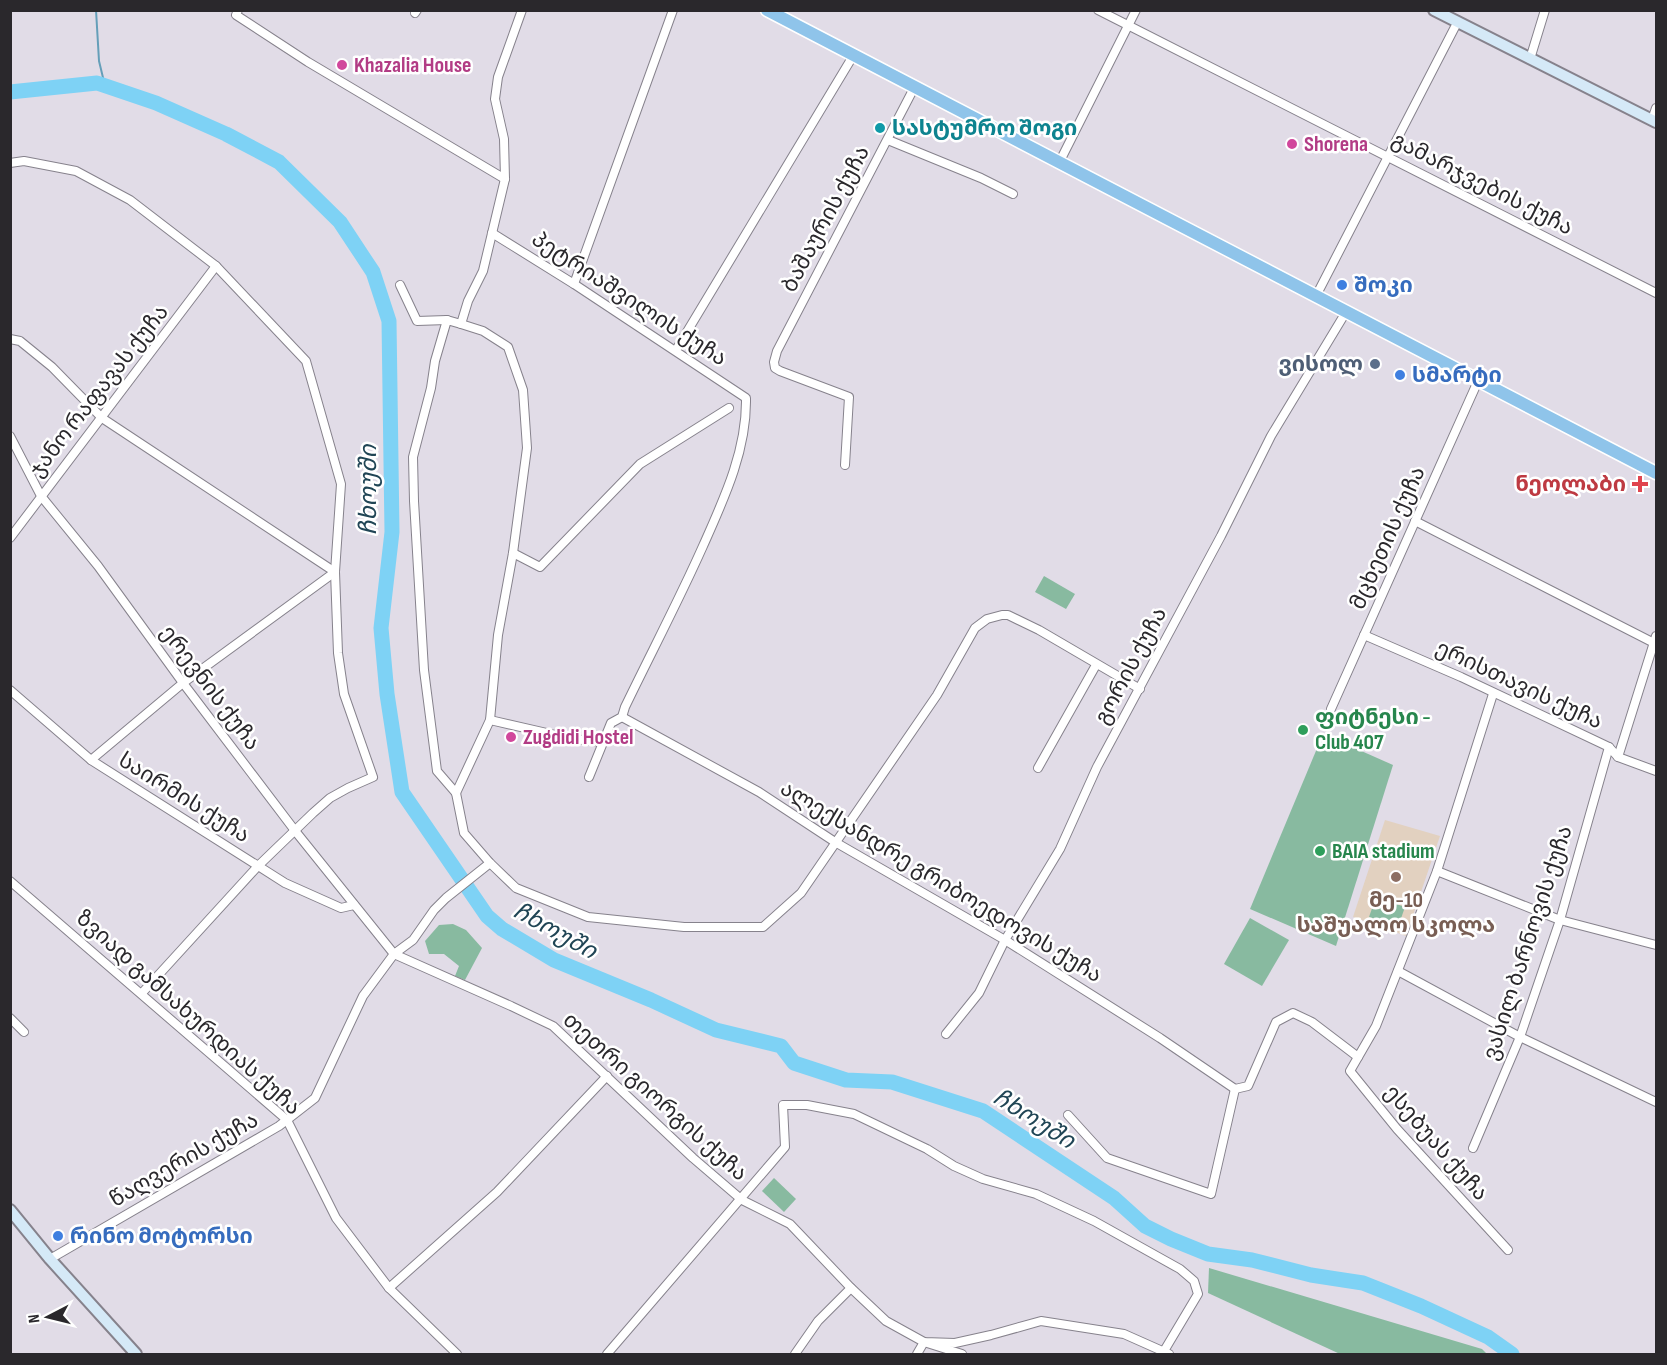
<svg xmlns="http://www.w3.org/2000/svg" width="1667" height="1365" font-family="'Sofia Sans Condensed','Noto Sans Georgian',sans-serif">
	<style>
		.education { fill: #e2d1c0 }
		.green { fill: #88baa0 }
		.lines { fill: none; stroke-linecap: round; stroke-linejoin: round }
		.stream { stroke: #659fb9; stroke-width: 2 }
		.river { stroke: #7ed2f5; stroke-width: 15 }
		.minor-casing { stroke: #86828c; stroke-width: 10 }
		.secondary-casing { stroke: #86828c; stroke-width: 14 }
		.trunk-casing { stroke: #fff; stroke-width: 15 }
		.minor { stroke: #fff; stroke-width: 8 }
		.secondary { stroke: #d5e9f7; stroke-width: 10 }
		.trunk { stroke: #8fc4ea; stroke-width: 12 }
		.hotel-dot { fill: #d1479c; stroke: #fff; stroke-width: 2 }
		.culture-dot { fill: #0f9aa8; stroke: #fff; stroke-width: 2 }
		.shop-dot { fill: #3f7fe0; stroke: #fff; stroke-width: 2 }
		.service-dot { fill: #5c6f8a; stroke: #fff; stroke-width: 2 }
		.health-dot { fill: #e0444e; stroke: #fff; stroke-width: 2 }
		.leisure-dot { fill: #2e9e5b; stroke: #fff; stroke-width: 2 }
		.education-dot { fill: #8d6e63; stroke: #fff; stroke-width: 2 }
		.labels { text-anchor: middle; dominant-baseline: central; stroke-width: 5; stroke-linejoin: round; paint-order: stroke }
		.hotel-label { font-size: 22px; font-weight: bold; fill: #b23c85; stroke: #fff; text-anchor: start }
		.culture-label { font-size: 22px; font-weight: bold; fill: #0d838f; stroke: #fff; text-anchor: start }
		.street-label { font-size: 22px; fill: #2a282c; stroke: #fff }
		.shop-label { font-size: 22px; font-weight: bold; fill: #366cbe; stroke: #fff; text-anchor: start }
		.service-label { font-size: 22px; font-weight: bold; fill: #4e5e75; stroke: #fff; text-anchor: end }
		.health-label { font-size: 22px; font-weight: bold; fill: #be3a42; stroke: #fff; text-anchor: end }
		.leisure-label { font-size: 22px; font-weight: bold; fill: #27864d; stroke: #fff; text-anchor: start }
		.education-label { font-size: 22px; font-weight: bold; fill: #785e54; stroke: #fff }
		.water-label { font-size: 24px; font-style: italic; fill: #204555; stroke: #fff }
	</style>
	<rect width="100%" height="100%" fill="#e1dce7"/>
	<path class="education" d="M1385 820 1440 836 1406 936 1353 917Z"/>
	<g class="green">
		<path d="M1044 576 1075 594 1066 609 1035 592Z"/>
		<path d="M1323 734 1393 765 1336 946 1250 909Z"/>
		<path d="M1376 897 1405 907 1398 927 1369 917Z"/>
		<path d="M1250 918 1289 940 1262 986 1224 964Z"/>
		<path d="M453 924 466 930 482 948 465 980 455 976 459 966 444 954H429L425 941 439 925Z"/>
		<path d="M774 1178 796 1199 784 1212 762 1191Z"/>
		<path d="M1209 1268 1482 1349 1487 1354H1340L1208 1293Z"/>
	</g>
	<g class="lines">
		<path class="stream" d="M96 10 99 61 105 86"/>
		<path class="river" d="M10 92 97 83 156 103 226 134 279 162 340 222 373 272 389 321 392 532 381 628 387 694 402 792 487 916 502 929 554 960 651 1000 716 1030 781 1046 794 1063 846 1080 892 1082 983 1111 1114 1198 1145 1226 1171 1239 1208 1254 1252 1260 1311 1275 1363 1283 1421 1306 1488 1337 1512 1354"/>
		<defs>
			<g id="minor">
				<path d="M238 10 236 15 308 62 505 179"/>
				<path d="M1098 10 1656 293"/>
				<path d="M415 13 417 10"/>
				<path d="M1530 59 1545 10"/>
				<path d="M1652 120 1656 108"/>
				<path d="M888 140 981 178 1013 194"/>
				<path d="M10 163 24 161 76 171 130 200 216 266 306 361 341 484 335 572 338 653 344 694 373 777 348 788 330 798 313 813 258 866 142 993"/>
				<path d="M1059 163 1136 10"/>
				<path d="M492 233 574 284 746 398C747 450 724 499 703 546 679 600 651 653 625 707L622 717 611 723 589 777"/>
				<path d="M574 284 673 10"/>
				<path d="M400 285 417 321 447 320"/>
				<path d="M1316 296 1457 23"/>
				<path d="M461 324 447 320 435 361 431 388 413 457 414 501 424 670 437 771 456 793 464 833 490 863 516 888 588 917 684 927H763L801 893 937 695 975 628 987 619 1002 615H1008L1039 630 1140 689"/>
				<path d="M10 339 20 341 52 367 102 418 335 572 183 683 91 760"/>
				<path d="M676 350 853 56"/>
				<path d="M10 436 41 496 98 566 183 683 296 832 394 954 511 1006 553 1026 693 1158 742 1200 790 1224 851 1288 886 1321 924 1342 955 1343 991 1335 1041 1321 1124 1334 1169 1354"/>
				<path d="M845 465 849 397 780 371 775 368 774 362 777 351 914 88"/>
				<path d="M1415 521 1656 644"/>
				<path d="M10 538 216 266"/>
				<path d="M513 553 540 567 640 464 729 408"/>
				<path d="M1364 635 1461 677 1609 747 1618 757 1656 771"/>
				<path d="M10 690 91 760 285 883 341 908 354 905"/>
				<path d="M1493 694 1437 871 1376 1026 1350 1071 1397 1129 1508 1250"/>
				<path d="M1331 709 1478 381"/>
				<path d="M622 717 759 792 835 842 1005 940 1160 1038 1235 1089"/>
				<path d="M490 720 573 739 603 742"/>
				<path d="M1618 757 1656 636"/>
				<path d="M1038 768 1096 665"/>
				<path d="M456 793 490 720 498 635 513 553 527 448 523 390 508 347 483 331 461 324 468 301 483 271 505 179 504 139 495 99 498 77 522 10"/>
				<path d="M1437 871 1560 920 1656 945"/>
				<path d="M10 881 287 1120 336 1218 389 1288 457 1354"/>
				<path d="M1398 971 1520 1037 1656 1102"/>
				<path d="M10 1018 24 1032"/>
				<path d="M946 1034 979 993 1005 940 1060 849 1097 767 1221 536 1271 436 1346 312"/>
				<path d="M1235 1089 1248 1086 1276 1022 1293 1013 1312 1022 1358 1057"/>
				<path d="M1068 1115 1107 1158 1211 1194 1235 1089"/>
				<path d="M1473 1148 1520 1037 1560 920 1609 747"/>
				<path d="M50 1259 279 1126 315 1098 363 996 394 954 413 940 434 910 446 898 490 863"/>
				<path d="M389 1288 497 1192 607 1076"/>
				<path d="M607 1354 785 1147 783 1105H807L854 1114 927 1149 954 1166 983 1179 1036 1194 1094 1221 1180 1269 1194 1281 1198 1294 1164 1351"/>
				<path d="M795 1354 818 1321 851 1288"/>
				<path d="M917 1354 924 1342 962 1354"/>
			</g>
			<g id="secondary">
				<path d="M1434 10 1656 122"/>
				<path d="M10 1210 50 1259 136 1354"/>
			</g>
			<path id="trunk" d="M767 10 1656 473"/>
		</defs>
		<use href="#minor" class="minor-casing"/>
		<use href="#secondary" class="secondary-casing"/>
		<use href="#trunk" class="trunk-casing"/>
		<use href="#minor" class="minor"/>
		<use href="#secondary" class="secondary"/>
		<use href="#trunk" class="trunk"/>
	</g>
	<g class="hotel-dot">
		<circle cx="342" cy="65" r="6"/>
		<circle cx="1292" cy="144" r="6"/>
		<circle cx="511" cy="737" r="6"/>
	</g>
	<circle class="culture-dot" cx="880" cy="128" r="6"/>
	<g class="shop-dot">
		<circle cx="1342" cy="285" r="6"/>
		<circle cx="1400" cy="375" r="6"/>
		<circle cx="58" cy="1236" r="6"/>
	</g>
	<circle class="service-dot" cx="1375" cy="364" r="6"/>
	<path class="health-dot" d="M1637 475h6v6h6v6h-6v6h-6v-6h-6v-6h6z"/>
	<g class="leisure-dot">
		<circle cx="1303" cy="730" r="6"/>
		<circle cx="1320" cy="851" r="6"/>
	</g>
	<circle class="education-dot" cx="1396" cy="877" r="6"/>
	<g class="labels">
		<g class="hotel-label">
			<text x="354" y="65">Khazalia House</text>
			<text x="1304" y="144">Shorena</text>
			<text x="523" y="737">Zugdidi Hostel</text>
		</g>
		<g class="culture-label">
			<text x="892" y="128">სასტუმრო შოგი</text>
		</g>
		<g class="street-label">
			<text transform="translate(1482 184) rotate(27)">გამარჯვების ქუჩა</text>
			<text transform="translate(826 219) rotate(-62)">ბაშაურის ქუჩა</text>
			<text transform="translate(629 299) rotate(33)">პეტრიაშვილის ქუჩა</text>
			<text transform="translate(99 391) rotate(-52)">ჯანო რაფავას ქუჩა</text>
			<text transform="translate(1388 538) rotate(-66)">მცხეთის ქუჩა</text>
			<text transform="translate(1131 666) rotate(-62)">გორის ქუჩა</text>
			<text transform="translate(1519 685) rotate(25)">ერისთავის ქუჩა</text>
			<text transform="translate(210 688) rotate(53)">ერევნის ქუჩა</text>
			<text transform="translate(184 798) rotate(32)">საირმის ქუჩა</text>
			<text transform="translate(941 882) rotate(31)">ალექსანდრე გრიბოედოვის ქუჩა</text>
			<text transform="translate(1528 943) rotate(-72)">ვასილ ბარნოვის ქუჩა</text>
			<text transform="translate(188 1013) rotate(42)">ზვიად გამსახურდიას ქუჩა</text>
			<text transform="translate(655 1097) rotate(42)">თეთრი გიორგის ქუჩა</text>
			<text transform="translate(1436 1143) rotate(49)">ესებუას ქუჩა</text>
			<text transform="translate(184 1160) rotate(-30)">წაღვერის ქუჩა</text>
		</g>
		<g class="shop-label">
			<text x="1354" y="285">შოკი</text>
			<text x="1412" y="375">სმარტი</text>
			<text x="70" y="1236">რინო მოტორსი</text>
		</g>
		<g class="service-label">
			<text x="1363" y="364">ვისოლ</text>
		</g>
		<g class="health-label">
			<text x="1626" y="484">ნეოლაბი</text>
		</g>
		<g class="leisure-label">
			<text x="1315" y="717">ფიტნესი -<tspan x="1315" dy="25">Club 407</tspan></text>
			<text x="1332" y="851">BAIA stadium</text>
		</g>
		<g class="education-label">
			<text x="1396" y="900">მე-10<tspan x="1396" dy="25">საშუალო სკოლა</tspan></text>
		</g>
		<g class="water-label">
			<text transform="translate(368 490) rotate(-90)">ჩხოუში</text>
			<text transform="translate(555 931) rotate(29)">ჩხოუში</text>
			<text transform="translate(1034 1119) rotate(32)">ჩხოუში</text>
		</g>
	</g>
	<rect width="1667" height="1365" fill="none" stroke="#2a282c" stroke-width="24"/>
	<g transform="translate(48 1317) rotate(263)" stroke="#ffffff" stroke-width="4.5" paint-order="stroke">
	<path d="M0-4.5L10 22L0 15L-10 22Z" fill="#2a282c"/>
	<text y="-9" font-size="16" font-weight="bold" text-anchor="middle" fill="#2a282c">N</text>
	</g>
</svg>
